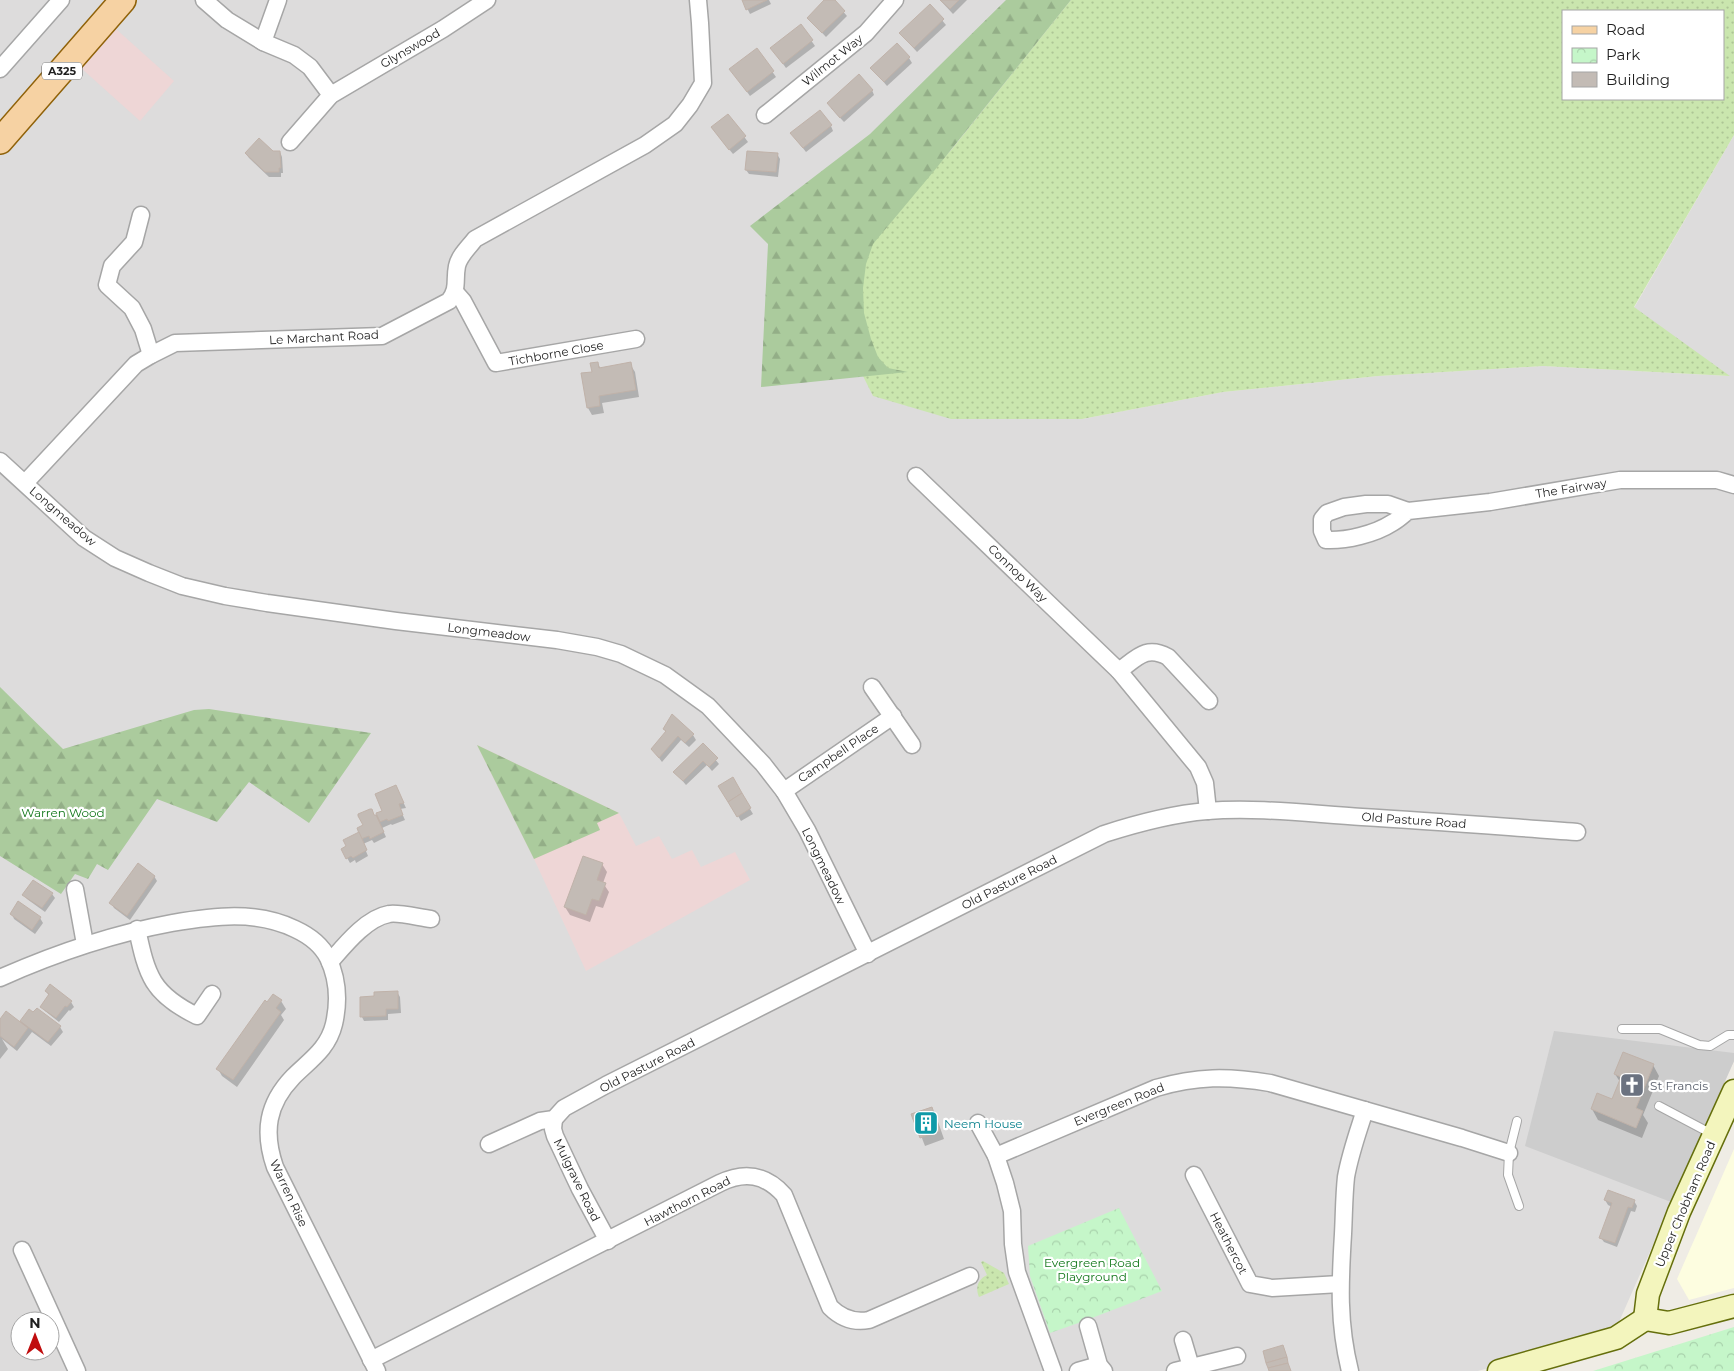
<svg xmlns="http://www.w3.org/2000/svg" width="1734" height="1371" font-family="Montserrat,sans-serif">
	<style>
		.residential { fill: #dddcdc; fill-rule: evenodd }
		.commercial { fill: #eed6d6 }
		.education { fill: #fdfde0 }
		.religious { fill: #cdcdcd }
		.grass { fill: url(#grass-dots); fill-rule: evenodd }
		.forest { fill: url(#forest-firs) }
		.park { fill: url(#park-crowns) }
		.shadow { fill: #0003 }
		.building { fill: #c3bbb5; stroke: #c0b2a9 }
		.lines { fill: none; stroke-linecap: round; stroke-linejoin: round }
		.lane-casing { stroke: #a6a6a6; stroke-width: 10 }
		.street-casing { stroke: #a6a6a6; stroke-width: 19 }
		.secondary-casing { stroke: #656f0c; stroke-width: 25 }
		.primary-casing { stroke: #906209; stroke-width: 28 }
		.lane { stroke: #fff; stroke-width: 8 }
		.street { stroke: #fff; stroke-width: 16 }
		.secondary { stroke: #f3f5bd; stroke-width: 22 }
		.primary { stroke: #f6d2a3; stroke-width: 25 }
		.labels { text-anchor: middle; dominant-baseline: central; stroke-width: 4.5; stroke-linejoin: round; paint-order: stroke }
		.shield { fill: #fff; stroke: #626262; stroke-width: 1 }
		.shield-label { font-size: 11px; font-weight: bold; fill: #1f1f1f }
		.street-label { font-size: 12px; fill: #1f1f1f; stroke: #fff }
		.park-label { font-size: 12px; fill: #12771a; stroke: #fff }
		.worship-label { font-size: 12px; fill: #5b616d; stroke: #fff; text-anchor: start }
		.culture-label { font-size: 12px; fill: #0d838f; stroke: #fff; text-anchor: start }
	</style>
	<defs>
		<pattern id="grass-dots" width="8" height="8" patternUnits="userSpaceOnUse" patternTransform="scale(1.25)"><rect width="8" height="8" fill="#cae6ae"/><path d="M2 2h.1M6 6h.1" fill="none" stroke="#adc595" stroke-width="1.8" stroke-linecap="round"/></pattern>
		<pattern id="forest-firs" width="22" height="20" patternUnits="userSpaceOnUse" patternTransform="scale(1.25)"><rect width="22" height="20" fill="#abcb9d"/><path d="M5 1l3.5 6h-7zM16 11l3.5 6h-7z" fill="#93ae87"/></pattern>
		<pattern id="park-crowns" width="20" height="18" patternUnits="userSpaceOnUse" patternTransform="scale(1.25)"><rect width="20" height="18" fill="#c5f6c9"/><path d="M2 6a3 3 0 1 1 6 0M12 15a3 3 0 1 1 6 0" fill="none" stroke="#a9d2ac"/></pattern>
	</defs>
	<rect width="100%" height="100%" fill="#efece5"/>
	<path class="residential" d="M0 0H1032L1082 419 1223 392 1378 376 1543 366 1729 376 1634 308 1734 135V1061L1615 1331 1478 1371H0ZM20 1321H50V1351H20Z"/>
	<g class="commercial">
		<path d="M116 29 174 81 140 121 81 68Z"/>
		<path d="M477 745 619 813 636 846 659 836 672 859 692 850 701 867 735 852 750 880 586 971 534 859Z"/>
	</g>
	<path class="education" d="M1734 1149V1288L1689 1300 1677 1279Z"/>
	<path class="religious" d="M1554 1031 1734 1053V1061L1671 1202 1525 1146Z"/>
	<g class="grass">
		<path d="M1071 0H1734V135L1634 307 1730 376 1543 366 1378 376 1223 392 1082 419H951L873 396 844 338 851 261 952 149ZM1563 11H1723V99H1563Z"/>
		<path d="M983 1261 1004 1273 1009 1284 979 1297C975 1288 978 1279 987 1275L981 1262Z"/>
	</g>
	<g class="forest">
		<path d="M1006 0H1071L934 171 873 244 866 264 863 288 864 313 871 339 878 357 888 368 908 372 761 387 768 244 750 226 870 134Z"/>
		<path d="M0 687 63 749 194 710 209 709 371 733 309 823 249 782 217 822 157 799 108 870 97 864 88 879 75 874 61 894 0 856Z"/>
		<path d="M477 745 619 813 597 823 600 830 534 859Z"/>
	</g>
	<g class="park">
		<path d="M1119 1208 1162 1291 1084 1321 1050 1333 1030 1276 1028 1246Z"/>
		<path d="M1734 1327V1371H1593Z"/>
	</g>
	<g class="shadow">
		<path d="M743 0H769L771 4 750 14Z"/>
		<path d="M826 0H833L847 16 826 37 808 18Z"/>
		<path d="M940 0H967L953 14Z"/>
		<path d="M930 6 946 25 917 52 901 34Z"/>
		<path d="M801 26 815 46 786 68 775 53Z"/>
		<path d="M757 50 776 77 750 96 734 74Z"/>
		<path d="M909 58 912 63 887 86 872 68Z"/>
		<path d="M872 90 874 95 844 122 831 108Z"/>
		<path d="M728 115 748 142 733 154 712 128Z"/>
		<path d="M831 126 833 131 806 152 795 138Z"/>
		<path d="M280 152 282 157 283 173H281V177H269L249 158 246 154Z"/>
		<path d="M777 154 780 159 778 177 749 174 746 170Z"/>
		<path d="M598 364 601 369 630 364 635 372 639 397 602 403 604 413 592 415 588 408 593 373Z"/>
		<path d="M664 729 693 735 696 740 689 747 681 740 662 762 656 754 667 733Z"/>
		<path d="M703 745 719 764 712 771 707 765 686 785 675 772Z"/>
		<path d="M732 779 753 814 741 821 720 786Z"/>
		<path d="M398 791 406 808 400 809 405 820 392 825 391 824 382 828 386 837 374 843 372 840 363 844 368 856 356 863 355 860 350 863 342 849 348 847 374 816 384 811Z"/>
		<path d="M602 864 607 872 603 883 609 892 603 908 596 906 590 922 570 915 565 907Z"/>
		<path d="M154 876 157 881 130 920 114 908 111 903Z"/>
		<path d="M52 894 55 898 45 912 27 899 24 895Z"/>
		<path d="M18 903 40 918 43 923 35 934 14 919 12 914Z"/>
		<path d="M46 991 71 1002 74 1007 70 1011 69 1010 59 1022 45 1011 42 1007 49 996Z"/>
		<path d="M397 992 400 997 401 1013 388 1014V1020L364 1021 362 1017Z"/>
		<path d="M281 1001 286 1009 281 1015 284 1020 237 1087 222 1076 218 1069 268 1004Z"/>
		<path d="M29 1011 60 1027 63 1032 51 1046 32 1032 17 1051 2 1039 8 1049 0 1059V1021L20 1023Z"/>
		<path d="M1653 1065 1659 1076 1643 1115 1648 1123 1642 1138 1598 1120 1592 1109 1613 1101 1620 1082 1615 1074Z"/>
		<path d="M931 1108 936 1116 944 1139 925 1146 913 1115Z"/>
		<path d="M1605 1200 1634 1201 1637 1206 1635 1212 1631 1211 1617 1247 1604 1242 1601 1238 1612 1207 1608 1205Z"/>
	</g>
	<g class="building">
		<path d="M742 0H767L746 10Z"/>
		<path d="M824 0H835L845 11 822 33 807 18Z"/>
		<path d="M940 0H959L950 9Z"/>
		<path d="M930 4 944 19 914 48 899 33Z"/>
		<path d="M801 24 813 40 783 64 770 48Z"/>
		<path d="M897 43 910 57 884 82 870 68Z"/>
		<path d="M757 48 774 71 747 92 729 69Z"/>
		<path d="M859 74 873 90 840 118 827 103Z"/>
		<path d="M820 110 832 125 803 148 790 133Z"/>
		<path d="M728 114 746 136 729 150 711 127Z"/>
		<path d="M259 138 273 151H280L281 168H279V172H265L245 153Z"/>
		<path d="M747 151 778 153 776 172 745 170Z"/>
		<path d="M598 362 599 368 631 362 636 390 599 396 600 406 587 408 581 373 592 372 590 363Z"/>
		<path d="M672 714 694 734 685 743 678 736 659 758 651 749 666 731 663 729Z"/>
		<path d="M703 743 718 758 709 767 703 761 683 781 673 772Z"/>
		<path d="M733 777 742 793 728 802 718 786Z"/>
		<path d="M396 785 404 803 399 804 403 815 388 821 387 819 380 822 376 813 382 811 375 794Z"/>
		<path d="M742 793 751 808 737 817 728 802Z"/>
		<path d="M370 809H372L374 815H376L384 832 370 839 369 836 361 839 357 828 363 825 358 816V814Z"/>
		<path d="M359 832 367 850 353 858 351 856 346 859 341 849 346 846 343 840Z"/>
		<path d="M583 856 603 863 597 880 606 883 599 901 592 899 586 915 564 907Z"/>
		<path d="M138 863 155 876 127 916 109 903Z"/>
		<path d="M33 880 53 893 42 908 22 895Z"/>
		<path d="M18 901 41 917 32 930 10 914Z"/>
		<path d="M50 984 72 1001 67 1007 65 1006 56 1018 40 1007 49 994 45 991Z"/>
		<path d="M398 991V1009H386V1016L360 1017V997L374 996V992Z"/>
		<path d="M273 994 282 1000 276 1008 281 1012 233 1080 216 1069 265 1000 267 1002Z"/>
		<path d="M37 1008 61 1026 48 1042 20 1021 29 1009 33 1012Z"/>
		<path d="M6 1011 28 1028 14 1047 0 1036V1019Z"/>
		<path d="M1623 1052 1654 1064 1636 1108 1643 1111 1636 1128 1591 1109 1597 1093 1612 1099 1621 1077 1614 1074Z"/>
		<path d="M932 1107 940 1131 920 1138 911 1114Z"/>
		<path d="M1608 1190 1635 1200 1632 1208 1628 1207 1615 1243 1599 1238 1612 1203 1604 1200Z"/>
		<path d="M1283 1345 1287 1357 1266 1363 1263 1351Z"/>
		<path d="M1287 1357 1288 1363 1268 1368 1266 1363Z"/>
		<path d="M1288 1363 1291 1371H1269L1268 1368Z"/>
	</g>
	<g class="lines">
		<defs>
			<g id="lane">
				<path d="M1622 1029H1660L1699 1045 1710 1046 1728 1035H1734"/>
				<path d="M1659 1106 1712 1134"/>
				<path d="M1517 1121 1509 1153 1508 1175 1519 1206"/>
			</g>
			<g id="street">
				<path d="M204 0 227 20 263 42 294 55 310 67 331 95"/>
				<path d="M263 42 278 0"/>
				<path d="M0 69 61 0"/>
				<path d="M765 115 866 33 895 0"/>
				<path d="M290 142 331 95 443 29 487 0"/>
				<path d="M141 215 134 242 112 266 107 285 132 308 143 329 151 355"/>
				<path d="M456 293 463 301 496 363 636 339"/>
				<path d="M0 461 84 538 115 558 149 573 182 586 225 596 267 603 396 621 557 640 597 647 621 654 665 675 708 706 763 764 784 791 807 830 868 954"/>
				<path d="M916 476 1119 671 1198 767 1205 783 1208 811"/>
				<path d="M25 483 136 364 151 355 175 343 382 336 449 301C459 288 454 281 457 266 459 256 469 247 475 239L645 145 675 124 690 105 703 83 700 23 698 0"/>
				<path d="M1408 511C1403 515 1398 520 1392 523 1375 534 1346 541 1326 540L1322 531V519L1327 513 1344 507 1366 504H1388L1408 511 1490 502 1620 480H1717L1734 485"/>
				<path d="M1119 671C1137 658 1146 645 1168 657L1209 701"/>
				<path d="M872 687 912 745"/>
				<path d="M784 791 893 716"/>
				<path d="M75 889 85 944"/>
				<path d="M137 929C147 976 152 994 197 1016L212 994"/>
				<path d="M330 962C344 946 366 918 389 914 398 912 421 918 431 919"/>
				<path d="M0 978C56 953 112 934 172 923 213 916 256 910 295 929 308 935 321 944 328 958 338 979 339 1002 334 1024 328 1049 310 1060 293 1077 267 1104 263 1132 275 1167L377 1371"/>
				<path d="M554 1119 553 1129 555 1136 580 1189 608 1241"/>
				<path d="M978 1123 996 1156 1005 1183 1012 1211 1013 1244 1017 1272 1053 1371"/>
				<path d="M489 1144 540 1121 554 1119 564 1108 606 1085 1104 834C1138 823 1171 814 1207 811 1258 807 1311 814 1362 817 1434 821 1506 827 1577 832"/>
				<path d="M996 1156 1156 1088C1197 1076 1228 1076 1270 1083L1462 1138 1509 1153"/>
				<path d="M1194 1175 1250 1284 1272 1288 1340 1284"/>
				<path d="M22 1250 77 1371"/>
				<path d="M1088 1326 1099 1365 1104 1371"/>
				<path d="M1183 1340 1191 1367"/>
				<path d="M371 1360 720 1183C745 1171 765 1174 784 1195L830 1307C841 1318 853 1323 869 1320L970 1276"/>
				<path d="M1078 1371 1099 1365"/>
				<path d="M1175 1371 1237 1356"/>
				<path d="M1350 1371C1338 1323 1340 1283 1343 1234 1344 1215 1344 1195 1346 1177 1350 1154 1358 1132 1365 1110"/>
			</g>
			<g id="secondary">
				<path d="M1645 1319 1648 1294 1679 1212 1734 1091"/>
				<path d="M1645 1319 1669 1323 1734 1306"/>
				<path d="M1499 1371 1616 1338 1645 1319"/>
			</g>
			<path id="primary" d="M0 141 123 0"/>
		</defs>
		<use href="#lane" class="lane-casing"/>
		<use href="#street" class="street-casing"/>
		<use href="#secondary" class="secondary-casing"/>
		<use href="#primary" class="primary-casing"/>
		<use href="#lane" class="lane"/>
		<use href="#street" class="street"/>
		<use href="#secondary" class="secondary"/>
		<use href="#primary" class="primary"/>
	</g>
	<defs>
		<symbol id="church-square" viewBox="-11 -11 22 22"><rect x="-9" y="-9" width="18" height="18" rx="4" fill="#6b7280" stroke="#fff"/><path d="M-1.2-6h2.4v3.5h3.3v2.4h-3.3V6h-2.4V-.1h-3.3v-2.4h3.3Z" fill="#fff"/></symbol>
		<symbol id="building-square" viewBox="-11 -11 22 22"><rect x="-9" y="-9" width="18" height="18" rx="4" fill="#0f9aa8" stroke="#fff"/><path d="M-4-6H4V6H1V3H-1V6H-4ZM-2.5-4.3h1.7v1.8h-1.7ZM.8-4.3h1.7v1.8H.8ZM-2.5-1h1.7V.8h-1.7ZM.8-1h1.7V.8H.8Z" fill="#fff"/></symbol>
	</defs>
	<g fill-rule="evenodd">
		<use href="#church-square" x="1618" y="1071" width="28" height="28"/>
		<use href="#building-square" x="912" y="1109" width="28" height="28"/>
	</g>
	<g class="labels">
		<rect class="shield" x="42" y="62.5" width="40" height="17" rx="4"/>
		<g class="shield-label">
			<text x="62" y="71">A325</text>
		</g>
		<g class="street-label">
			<text transform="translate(410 48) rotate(-30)">Glynswood</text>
			<text transform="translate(832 60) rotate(-39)">Wilmot Way</text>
			<text transform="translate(324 337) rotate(-3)">Le Marchant Road</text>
			<text transform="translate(556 353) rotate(-10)">Tichborne Close</text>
			<text transform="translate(1571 488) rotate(-9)">The Fairway</text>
			<text transform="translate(63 516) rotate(41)">Longmeadow</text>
			<text transform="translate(1018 573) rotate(44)">Connop Way</text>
			<text transform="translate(489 632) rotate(7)">Longmeadow</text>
			<text transform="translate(838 753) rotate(-34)">Campbell Place</text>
			<text transform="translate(1414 820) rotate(4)">Old Pasture Road</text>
			<text transform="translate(824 866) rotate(64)">Longmeadow</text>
			<text transform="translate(1009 882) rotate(-27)">Old Pasture Road</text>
			<text transform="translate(647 1065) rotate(-27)">Old Pasture Road</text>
			<text transform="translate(1119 1104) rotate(-22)">Evergreen Road</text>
			<text transform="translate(577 1180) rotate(64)">Mulgrave Road</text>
			<text transform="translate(289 1193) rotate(65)">Warren Rise</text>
			<text transform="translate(687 1201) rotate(-27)">Hawthorn Road</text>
			<text transform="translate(1685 1204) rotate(-67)">Upper Chobham Road</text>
			<text transform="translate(1229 1243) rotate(63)">Heathercot</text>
		</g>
		<g class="park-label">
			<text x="63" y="812">Warren Wood</text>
			<text x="1092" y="1262">Evergreen Road<tspan x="1092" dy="14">Playground</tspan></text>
		</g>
		<g class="worship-label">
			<text x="1650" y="1085">St Francis</text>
		</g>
		<g class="culture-label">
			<text x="944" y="1123">Neem House</text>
		</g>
	</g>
	<rect x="1562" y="10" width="162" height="90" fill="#ffffff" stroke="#a5a5a5"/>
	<rect x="1572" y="26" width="25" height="8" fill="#f6d2a3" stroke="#a5a5a5"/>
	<text x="1606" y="35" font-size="15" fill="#1f1f1f">Road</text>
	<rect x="1572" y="48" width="25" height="15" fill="url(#park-crowns)" stroke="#a5a5a5"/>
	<text x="1606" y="60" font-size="15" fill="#1f1f1f">Park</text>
	<rect x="1572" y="72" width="25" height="15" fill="#c3bbb5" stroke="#a5a5a5"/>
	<text x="1606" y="85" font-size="15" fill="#1f1f1f">Building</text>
	<g transform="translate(35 1336)"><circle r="24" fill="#ffffff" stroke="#a5a5a5"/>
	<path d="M0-4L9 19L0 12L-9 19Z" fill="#c00d0e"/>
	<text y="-8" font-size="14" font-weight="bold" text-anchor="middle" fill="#1f1f1f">N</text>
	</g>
</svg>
